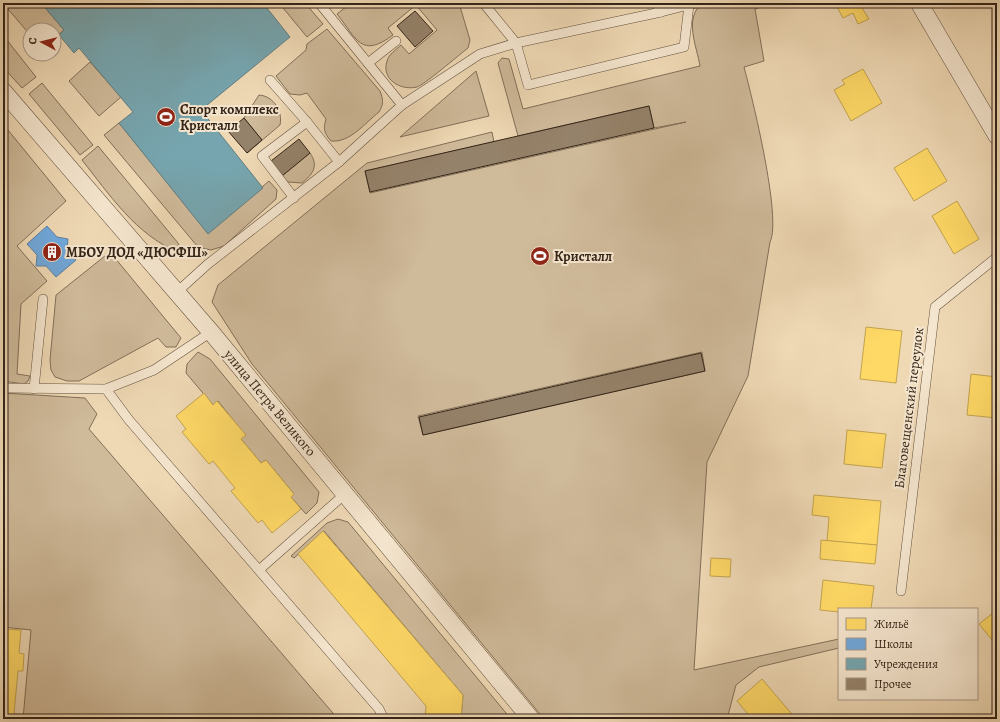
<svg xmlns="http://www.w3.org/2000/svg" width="1000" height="722" font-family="Alegreya,serif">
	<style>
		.green { fill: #cfba9a; stroke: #826f59; fill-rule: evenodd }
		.homes { fill: #ffd966; stroke: #c2a34f }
		.schools { fill: #6fa8dc; stroke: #5d80a1 }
		.public { fill: #76a5af; stroke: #627e82 }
		.building { fill: #95826a; stroke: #342418 }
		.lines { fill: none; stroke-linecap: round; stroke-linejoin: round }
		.lane-casing { stroke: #63513f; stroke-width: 10 }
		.street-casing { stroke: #63513f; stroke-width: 18 }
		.lane { stroke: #f5e6cf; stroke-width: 9 }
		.street { stroke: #f5e6cf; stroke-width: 17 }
		.labels { text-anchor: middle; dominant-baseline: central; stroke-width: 4; stroke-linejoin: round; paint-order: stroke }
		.poi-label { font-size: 14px; font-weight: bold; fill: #342418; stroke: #f5e6cf; text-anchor: start }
		.street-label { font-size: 14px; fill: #342418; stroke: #f5e6cf }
	</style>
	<rect width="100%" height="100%" fill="#efd9b5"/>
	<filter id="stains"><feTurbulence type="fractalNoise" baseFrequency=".005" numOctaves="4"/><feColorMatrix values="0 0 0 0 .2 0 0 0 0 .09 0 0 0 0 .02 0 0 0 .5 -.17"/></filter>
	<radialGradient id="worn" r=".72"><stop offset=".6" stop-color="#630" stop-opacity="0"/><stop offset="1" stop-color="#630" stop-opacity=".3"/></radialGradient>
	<g class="green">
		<path d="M3 3H41L64 30 54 38V30H30V35Z"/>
		<path d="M279 3H305L323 24 307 37Z"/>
		<path d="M351 3H459L470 40 468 48C459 55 424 85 417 87 400 91 381 79 387 61 389 54 396 50 401 45L409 54 437 30 416 5 388 28 393 35C361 59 357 39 337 14Z"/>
		<path d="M703 3H773L755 9 764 61 744 67C752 97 782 218 770 242L748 376 707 462 694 670 839 639V648L759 667 736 685 727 719H544L252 364 212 302 218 285 367 163 492 132 494 142 365 171 370 193 686 122 654 128 649 106 518 136 498 63 502 58 509 59 523 109 700 66C697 47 683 17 703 3ZM702 352 705 371 423 435 418 416Z"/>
		<path d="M327 29 380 91C383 99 384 104 379 112 365 123 350 143 331 141 324 133 323 129 326 119L307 93 300 95 290 94 276 76 306 50 307 44Z"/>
		<path d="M3 35 36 77 22 88 3 67Z"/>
		<path d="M90 62 121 97 99 116 69 81Z"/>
		<path d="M476 71 489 116 400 137Z"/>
		<path d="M42 83 93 145 80 155 29 94Z"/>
		<path d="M259 95C274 96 283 112 280 125L247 153 262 140 244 118Z"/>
		<path d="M119 123 208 233 269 181 277 190 276 199 224 246 211 250 198 247 104 135Z"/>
		<path d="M3 124 66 201 17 246 47 281 21 304 17 374 30 376 28 381 24 384 3 381Z"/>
		<path d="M98 146 178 243 181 249 178 252C136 235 109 194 82 160Z"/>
		<path d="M310 153C319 166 313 174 302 183L288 182 282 176Z"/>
		<path d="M110 252 181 338 176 347H166L158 338 79 381H67L55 377 51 370 50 360 56 295Z"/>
		<path d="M198 352 210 359 319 492 317 503 306 514 291 497 294 494 266 460 261 463 241 439 245 435 218 401 213 405 186 373 187 364Z"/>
		<path d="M3 393 85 398 97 414 89 429 338 719H23L31 630 3 627V484L6 455 3 454Z"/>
		<path d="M338 519 348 522 511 719H461L463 695 324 531 294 558 291 556 327 523Z"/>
	</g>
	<g class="homes">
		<path d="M835 3H859L869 19 858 24 853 13 843 18Z"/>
		<path d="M863 69 882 103 851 121 834 90 845 84 842 80Z"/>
		<path d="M927 148 947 181 914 201 894 168Z"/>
		<path d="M957 201 979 239 954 254 932 216Z"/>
		<path d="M866 327 902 331 896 383 860 379Z"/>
		<path d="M971 374 997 377V418L967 415Z"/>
		<path d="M204 393 213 405 217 401 246 435 241 439 261 463 266 460 294 494 291 497 301 509 272 533 262 520 258 523 231 491 235 488 213 461 209 464 182 432 186 429 176 416Z"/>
		<path d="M847 430 886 434 882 468 844 464Z"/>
		<path d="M814 495 881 501 877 545 827 541 829 517 812 515Z"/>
		<path d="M323 531 463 695 461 719H425L426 706 298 554Z"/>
		<path d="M821 540 877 545 875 564 820 559Z"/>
		<path d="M711 558 731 559 730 577 710 576Z"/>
		<path d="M823 580 874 586 871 609H839V612L820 610Z"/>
		<path d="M997 610V646L979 624Z"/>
		<path d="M3 629 21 630 19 653 24 654 23 671H18L14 714H18V719H3Z"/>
		<path d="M762 679 796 719H752L737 701Z"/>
	</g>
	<path class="schools" d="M47 226 57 237 68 239 67 249 76 260 56 277 46 266H36L37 255 27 244Z"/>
	<path class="public" d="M41 3H263L290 37 201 110 263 188 208 234 119 123 133 112 79 48 74 53 59 35 64 30Z"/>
	<g class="building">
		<path d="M415 11 433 31 415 47 397 26Z"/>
		<path d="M649 106 654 128 370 192 365 171Z"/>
		<path d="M244 118 262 140 247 153 228 131Z"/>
		<path d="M299 139 310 153 282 176 271 161Z"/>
		<path d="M701 353 705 371 423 435 419 417Z"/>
	</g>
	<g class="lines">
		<defs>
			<g id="lane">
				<path d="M319 3 402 105"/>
				<path d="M494 3 485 5 516 43 528 85 684 47 689 5"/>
				<path d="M656 3 661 12"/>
				<path d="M368 63 396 41"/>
				<path d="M270 80 307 122"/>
				<path d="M294 198 262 156 307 122 339 162"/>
				<path d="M177 292 208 264 339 162 402 105 480 54 516 43 661 12 696 3"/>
				<path d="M3 388 106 389 154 370 211 332"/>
				<path d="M34 389 43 299"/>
				<path d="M106 389 129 420 379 709 384 719"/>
				<path d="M259 570 346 493"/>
				<path d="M901 591 935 307 997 257"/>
			</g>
			<g id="street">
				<path d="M919 3 997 136"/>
				<path d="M3 91 211 332 531 719"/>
			</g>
		</defs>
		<use href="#lane" class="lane-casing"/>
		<use href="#street" class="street-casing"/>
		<use href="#lane" class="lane"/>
		<use href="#street" class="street"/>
	</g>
	<defs>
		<symbol id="stadium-disc" viewBox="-11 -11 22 22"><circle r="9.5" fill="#8f2418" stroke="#f5e6cf"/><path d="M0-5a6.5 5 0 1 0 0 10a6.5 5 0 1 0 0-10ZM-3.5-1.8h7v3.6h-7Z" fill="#fff"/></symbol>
		<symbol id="building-disc" viewBox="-11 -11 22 22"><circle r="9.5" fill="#8f2418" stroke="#f5e6cf"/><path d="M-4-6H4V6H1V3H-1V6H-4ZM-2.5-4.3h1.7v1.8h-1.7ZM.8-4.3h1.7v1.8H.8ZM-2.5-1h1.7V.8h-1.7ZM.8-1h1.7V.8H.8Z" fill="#fff"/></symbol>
	</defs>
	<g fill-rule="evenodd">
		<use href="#stadium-disc" x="155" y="106" width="22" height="22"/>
		<use href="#building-disc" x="41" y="241" width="22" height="22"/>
		<use href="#stadium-disc" x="529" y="245" width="22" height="22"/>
	</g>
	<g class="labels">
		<g class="poi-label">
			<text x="180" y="109">Спорт комплекс<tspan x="180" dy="16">Кристалл</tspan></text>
			<text x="66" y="252">МБОУ ДОД «ДЮСФШ»</text>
			<text x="554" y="256">Кристалл</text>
		</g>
		<g class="street-label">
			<text transform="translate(270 403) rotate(50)">улица Петра Великого</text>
			<text transform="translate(909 408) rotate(-83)">Благовещенский переулок</text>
		</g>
	</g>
	<rect width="1000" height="722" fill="none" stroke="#efd9b5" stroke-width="16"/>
	<rect x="4" y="4" width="992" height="714" fill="none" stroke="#342418" stroke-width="2"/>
	<rect x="8" y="8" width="984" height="706" fill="none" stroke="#342418"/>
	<rect x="838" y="608" width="140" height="92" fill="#f5e6cf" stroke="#a89886"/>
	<rect x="846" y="618" width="20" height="12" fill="#ffd966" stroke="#a89886"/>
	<text x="874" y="628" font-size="12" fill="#342418">Жильё</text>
	<rect x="846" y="638" width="20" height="12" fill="#6fa8dc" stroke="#a89886"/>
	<text x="874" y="648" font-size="12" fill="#342418">Школы</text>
	<rect x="846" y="658" width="20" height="12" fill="#76a5af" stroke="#a89886"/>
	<text x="874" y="668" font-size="12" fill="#342418">Учреждения</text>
	<rect x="846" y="678" width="20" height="12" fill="#95826a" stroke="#a89886"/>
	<text x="874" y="688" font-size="12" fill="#342418">Прочее</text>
	<g transform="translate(42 42) rotate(277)"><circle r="19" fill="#f5e6cf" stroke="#a89886"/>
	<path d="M0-3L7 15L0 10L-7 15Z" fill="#8f2418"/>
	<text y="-6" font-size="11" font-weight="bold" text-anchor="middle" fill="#342418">С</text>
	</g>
	<rect width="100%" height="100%" filter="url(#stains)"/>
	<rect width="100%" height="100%" fill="url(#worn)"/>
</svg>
